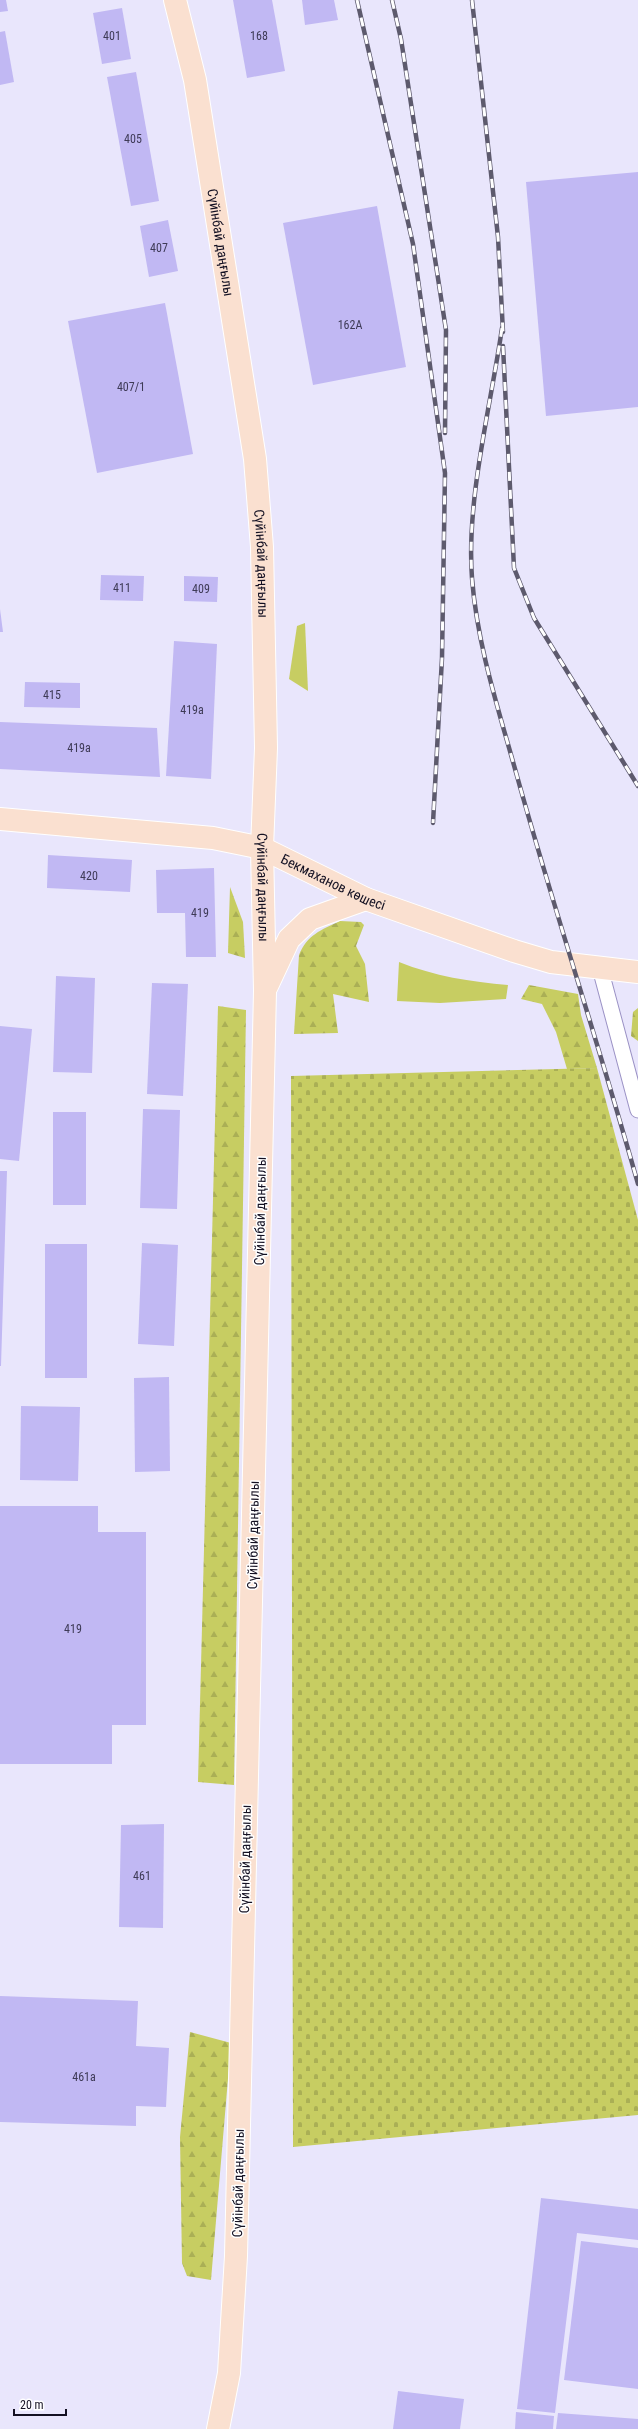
<svg xmlns="http://www.w3.org/2000/svg" width="638" height="2429" font-family="'Roboto Condensed',sans-serif">
	<style>
		.green { fill: #c7cd62 }
		.forest { fill: url(#forest-firs) }
		.cemetery { fill: url(#cemetery-stones) }
		.building { fill: #c1b8f3 }
		.lines { fill: none; stroke-linecap: round; stroke-linejoin: round }
		.minor-casing { stroke: #9b92c5; stroke-width: 17 }
		.primary-casing { stroke: #fff; stroke-width: 24 }
		.minor { stroke: #fff; stroke-width: 15 }
		.primary { stroke: #fae0d0; stroke-width: 22 }
		.rail-casing { stroke: #5d5a6d; stroke-width: 4.5 }
		.rail { stroke: #fff; stroke-width: 3; stroke-dasharray: 9; stroke-linecap: butt }
		.labels { text-anchor: middle; dominant-baseline: central; stroke-width: 3; stroke-linejoin: round; paint-order: stroke }
		.number-label { font-size: 12px; fill: #3e3a56 }
		.street-label { font-size: 14px; fill: #131022; stroke: #fff }
	</style>
	<defs>
		<pattern id="forest-firs" width="22" height="20" patternUnits="userSpaceOnUse"><rect width="22" height="20" fill="#c7cd62"/><path d="M5 1l3.5 6h-7zM16 11l3.5 6h-7z" fill="#aaaf55"/></pattern>
		<pattern id="cemetery-stones" width="16" height="16" patternUnits="userSpaceOnUse"><rect width="16" height="16" fill="#c7cd62"/><path d="M2 7V4a2 2 0 0 1 4 0v3zM10 15v-3a2 2 0 0 1 4 0v3z" fill="#aaaf55"/></pattern>
	</defs>
	<rect width="100%" height="100%" fill="#e9e6fc"/>
	<g class="green">
		<path d="M305 623 308 691 289 679 297 626Z"/>
		<path d="M399 962C434 976 471 982 508 985L506 999 440 1003 397 1001Z"/>
	</g>
	<g class="forest">
		<path d="M230 887 243 922 245 958 228 953Z"/>
		<path d="M340 921 361 922 364 925 356 946 365 964 369 1002 333 994 338 1033 294 1034 299 955C307 935 321 930 340 921Z"/>
		<path d="M529 985 578 994 581 1015 597 1068 567 1069 556 1032 542 1004 521 999Z"/>
		<path d="M218 1006 246 1010 234 1785 198 1782Z"/>
		<path d="M638 1008V1041L631 1036 633 1012Z"/>
		<path d="M190 2032 231 2043 211 2280 187 2276 182 2263 180 2137Z"/>
	</g>
	<path class="cemetery" d="M597 1068 638 1220V2115L293 2147 291 1076Z"/>
	<g class="building">
		<path d="M0 0H6L8 11 0 12Z"/>
		<path d="M233 0H272L285 71 247 78Z"/>
		<path d="M302 0H334L338 20 305 25Z"/>
		<path d="M122 8 131 59 102 64 93 13Z"/>
		<path d="M5 31 14 82 0 85V32Z"/>
		<path d="M136 72 159 201 131 206 107 77Z"/>
		<path d="M638 172V407L546 416 526 182Z"/>
		<path d="M377 206 406 367 313 385 283 223Z"/>
		<path d="M168 220 178 271 149 277 140 226Z"/>
		<path d="M165 303 193 454 97 473 68 321Z"/>
		<path d="M101 575 144 576 143 601 100 600Z"/>
		<path d="M184 576 218 577 217 602 184 601Z"/>
		<path d="M0 609 3 632H0Z"/>
		<path d="M174 641 217 644 211 779 166 776Z"/>
		<path d="M25 682 80 683V708L24 707Z"/>
		<path d="M0 722 157 728 160 777 0 769Z"/>
		<path d="M48 855 132 860 130 892 47 888Z"/>
		<path d="M214 868 216 957H186L185 913H157L156 870Z"/>
		<path d="M56 976 95 978 92 1073 53 1072Z"/>
		<path d="M152 983 188 984 183 1096 147 1094Z"/>
		<path d="M0 1026 32 1029 19 1161 0 1159Z"/>
		<path d="M143 1109 180 1110 177 1209 140 1208Z"/>
		<rect x="53" y="1112" width="33" height="93"/>
		<path d="M0 1171H7L1 1366H0Z"/>
		<path d="M142 1243 178 1245 174 1346 138 1344Z"/>
		<rect x="45" y="1244" width="42" height="134"/>
		<path d="M169 1377 170 1471 135 1472 134 1378Z"/>
		<path d="M21 1406 80 1407 78 1481 20 1480Z"/>
		<path d="M0 1506H98V1532H146V1725H112V1764H0Z"/>
		<path d="M164 1824 163 1928 119 1927 121 1825Z"/>
		<path d="M0 1996 138 2001 136 2046 169 2048 166 2107 136 2106V2126L0 2122Z"/>
		<path d="M541 2198 638 2209V2240L577 2233 555 2413 517 2409Z"/>
		<path d="M581 2241 638 2248V2389L564 2380Z"/>
		<path d="M398 2391 464 2399 460 2429H393Z"/>
		<path d="M516 2412 554 2416 553 2429H515Z"/>
		<path d="M558 2413 638 2419V2429H556Z"/>
	</g>
	<g class="lines">
		<defs>
			<path id="minor" d="M600 968 638 1110"/>
			<g id="primary">
				<path id="s1" d="M175 0 195 80 255 459 262 547 266 748 262 848 265 991 236 2256 229 2373 218 2429"/>
				<path id="s2" d="M0 819 213 838 262 848 366 899 514 951 551 962 638 972"/>
				<path d="M267 986 289 939 310 919 366 899"/>
			</g>
		</defs>
		<use href="#minor" class="minor-casing"/>
		<use href="#primary" class="primary-casing"/>
		<use href="#minor" class="minor"/>
		<use href="#primary" class="primary"/>
		<defs>
			<g id="rail">
				<path d="M357 0 413 244 445 473 442 658 433 823"/>
				<path d="M392 0 401 39 446 330 445 433"/>
				<path d="M472 0 498 237 503 332"/>
				<path d="M502 328C491 405 466 500 472 578 477 645 499 711 517 776 555 913 600 1048 638 1184"/>
				<path d="M503 346 514 568 534 618 638 786"/>
			</g>
		</defs>
		<use href="#rail" class="rail-casing"/>
		<use href="#rail" class="rail"/>
	</g>
	<g class="labels">
		<g class="number-label">
			<text x="112" y="36">401</text>
			<text x="259" y="36">168</text>
			<text x="133" y="139">405</text>
			<text x="159" y="248">407</text>
			<text x="350" y="325">162А</text>
			<text x="131" y="387">407/1</text>
			<text x="122" y="588">411</text>
			<text x="201" y="589">409</text>
			<text x="52" y="695">415</text>
			<text x="192" y="710">419а</text>
			<text x="79" y="748">419а</text>
			<text x="89" y="876">420</text>
			<text x="200" y="913">419</text>
			<text x="73" y="1629">419</text>
			<text x="142" y="1876">461</text>
			<text x="84" y="2077">461а</text>
		</g>
		<g class="street-label">
			<text stroke="none"><textPath href="#s1" startOffset="247">Сүйінбай даңғылы</textPath></text>
			<text stroke="none"><textPath href="#s1" startOffset="571">Сүйінбай даңғылы</textPath></text>
			<text stroke="none"><textPath href="#s2" startOffset="343">Бекмаханов көшесі</textPath></text>
			<text stroke="none"><textPath href="#s1" startOffset="895">Сүйінбай даңғылы</textPath></text>
			<text transform="translate(260 1211) rotate(-89)">Сүйінбай даңғылы</text>
			<text transform="translate(253 1535) rotate(-89)">Сүйінбай даңғылы</text>
			<text transform="translate(245 1859) rotate(-89)">Сүйінбай даңғылы</text>
			<text transform="translate(238 2183) rotate(-89)">Сүйінбай даңғылы</text>
		</g>
	</g>
	<path d="M14 2409v6h52v-6" fill="none" stroke="#131022" stroke-width="2"/>
	<text x="20" y="2409" font-size="12" fill="#131022" stroke="#ffffff" stroke-width="3" paint-order="stroke">20 m</text>
</svg>
